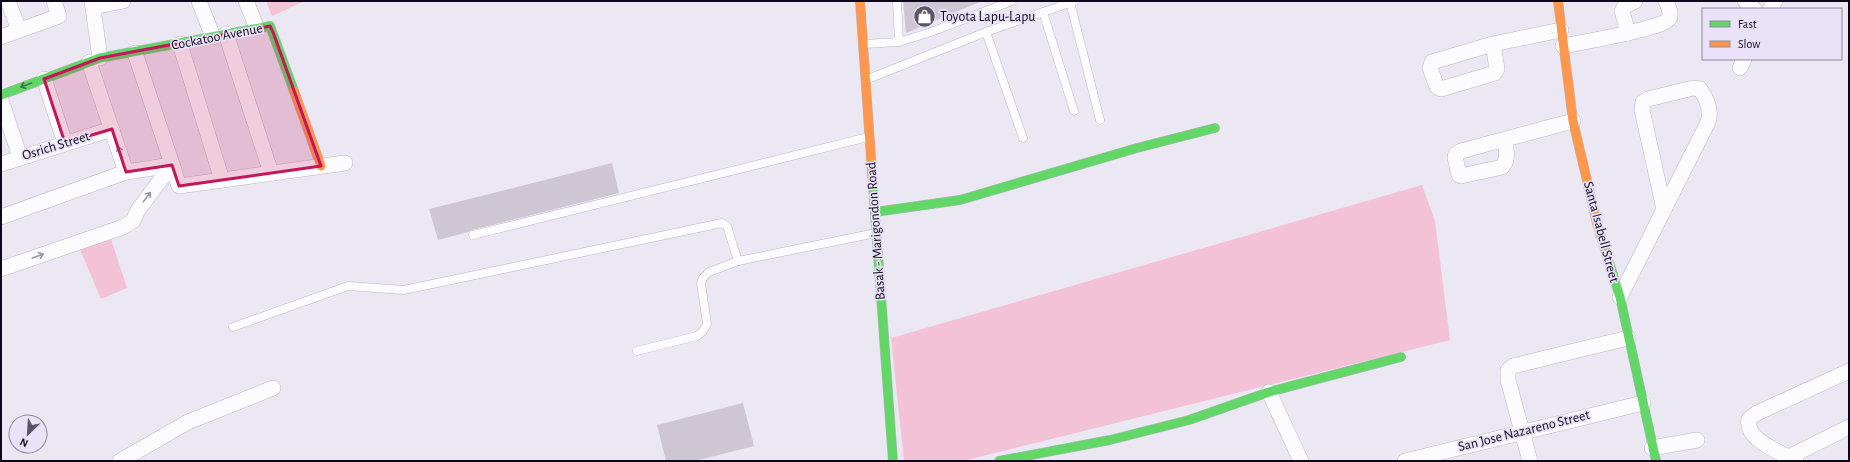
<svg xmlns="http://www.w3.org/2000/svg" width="1850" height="462" font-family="'Alegreya Sans',sans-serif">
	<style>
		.green { fill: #f4c2d6 }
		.building { fill: #cfc6d4 }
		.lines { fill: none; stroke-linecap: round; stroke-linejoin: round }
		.lane-casing { stroke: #bcb7c6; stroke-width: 9 }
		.street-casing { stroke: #bcb7c6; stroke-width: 16 }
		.fast-casing { stroke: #bcb7c6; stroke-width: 10 }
		.slow-casing { stroke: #bcb7c6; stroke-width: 10 }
		.lane { stroke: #fcfbfd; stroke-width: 8 }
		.street { stroke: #fcfbfd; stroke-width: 15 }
		.fast { stroke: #63d668; stroke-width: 9 }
		.slow { stroke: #ff974d; stroke-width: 9 }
		.oneway { stroke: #3d7944 }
		.oneway2 { stroke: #9d99a2 }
		.marked { fill: #c2185b; fill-opacity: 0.2; stroke: #c2185b; stroke-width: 3; stroke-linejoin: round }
		.labels { text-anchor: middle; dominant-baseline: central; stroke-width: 3.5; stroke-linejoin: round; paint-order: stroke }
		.poi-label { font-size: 14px; fill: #0e0719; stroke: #e9e2f8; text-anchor: start }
		.street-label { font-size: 14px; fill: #0e0719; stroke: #e9e2f8 }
	</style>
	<rect width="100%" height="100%" fill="#ebe7f3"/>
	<g class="green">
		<path d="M266 1H305L272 16Z"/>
		<path d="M1422 185 1435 221 1450 340 963 461H904L891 338Z"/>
		<path d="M110 236 127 288 101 299 79 247Z"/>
	</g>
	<g class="building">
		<path d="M903 1H982L906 33Z"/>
		<path d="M612 163 619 193 472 230 468 232 438 240 429 209Z"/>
		<path d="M743 403 754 446 695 461H666L657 425Z"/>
	</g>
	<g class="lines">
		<defs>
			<g id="lane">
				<path d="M1070 2 1100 120"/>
				<path d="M1043 12 1074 111"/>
				<path d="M986 32 1023 138"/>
				<path d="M899 42 931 32 1012 1"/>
				<path d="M864 44 899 42 897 1"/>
				<path d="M868 79 986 32 1075 1"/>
				<path d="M473 235 868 137"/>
				<path d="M233 327 348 286 404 290 722 223 727 226 738 261"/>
				<path d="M637 351 697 336 703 331 707 324 701 283 703 278 709 272 738 261 876 233"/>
			</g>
			<g id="street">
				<path d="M8 1 19 30"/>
				<path d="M92 1 100 58"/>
				<path d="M199 1 213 37"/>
				<path d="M246 1 257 28"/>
				<path d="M1745 1 1754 9"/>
				<path d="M93 7 123 1"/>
				<path d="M1770 9 1775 1"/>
				<path d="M1628 33 1622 11 1625 6 1635 1"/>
				<path d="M226 34 271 173"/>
				<path d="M1 37 59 16 54 1"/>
				<path d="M180 44 222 180"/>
				<path d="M1493 44 1497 69 1495 73 1441 89 1437 87 1430 68 1432 62 1493 44 1561 30"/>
				<path d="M1563 46C1578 43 1664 28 1669 19 1672 13 1668 6 1666 1"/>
				<path d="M135 53 175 173"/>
				<path d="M89 62 126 172 172 165"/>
				<path d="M1740 68 1744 59"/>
				<path d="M44 79 65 143"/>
				<path d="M1 100 20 157"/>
				<path d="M1505 141C1506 150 1509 160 1502 167L1461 176 1459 175 1455 157 1456 154 1461 151 1573 121"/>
				<path d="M1 164 112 129"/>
				<path d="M172 165 179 186 345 163"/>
				<path d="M1 217 126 172"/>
				<path d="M1 269 123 227 133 221 138 210 172 165"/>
				<path d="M1620 297 1708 122C1712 110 1707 99 1700 89L1693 88 1648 99 1643 102 1642 110 1664 209"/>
				<path d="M1269 392 1301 461"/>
				<path d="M1652 448 1697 440"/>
				<path d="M1789 457 1849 427"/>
				<path d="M120 461 188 422 273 388"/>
				<path d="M1405 461 1643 403"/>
				<path d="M1530 461 1508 380V370L1513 366 1628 338"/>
				<path d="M1796 461C1781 452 1744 440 1749 419L1757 413 1849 371"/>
			</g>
			<g id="fast">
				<path d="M1 95 100 58 270 26 294 91"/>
				<path d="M873 186 893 461"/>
				<path d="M875 212 960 200 1137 148 1215 128"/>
				<path d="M1604 246 1620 297 1656 461"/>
				<path d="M999 461 1110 440 1189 420 1269 392 1401 357"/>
			</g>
			<g id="slow">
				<path d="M860 1 873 186"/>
				<path d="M1558 1 1573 121 1597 223 1604 246"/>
				<path d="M294 91 321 166"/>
			</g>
		</defs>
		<use href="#lane" class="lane-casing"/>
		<use href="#street" class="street-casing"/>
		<use href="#fast" class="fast-casing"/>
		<use href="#slow" class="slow-casing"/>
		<use href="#lane" class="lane"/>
		<use href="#street" class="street"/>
		<use href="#fast" class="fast"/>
		<use href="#slow" class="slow"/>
	</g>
	<defs><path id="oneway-shaft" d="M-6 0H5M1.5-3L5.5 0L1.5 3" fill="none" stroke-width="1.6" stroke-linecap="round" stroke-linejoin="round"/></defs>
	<use class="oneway" href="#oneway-shaft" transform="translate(26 85) rotate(160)"/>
	<g class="oneway2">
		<use href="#oneway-shaft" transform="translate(120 152) rotate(-109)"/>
		<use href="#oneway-shaft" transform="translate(147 197) rotate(-53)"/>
		<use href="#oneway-shaft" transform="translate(38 256) rotate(-20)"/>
	</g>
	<path class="marked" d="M270 26 273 32 321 166 179 186 172 165 126 172 112 129 65 143 44 79 100 58Z"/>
	<defs>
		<symbol id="shop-disc" viewBox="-11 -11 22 22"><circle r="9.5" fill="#5b5565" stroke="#e9e2f8"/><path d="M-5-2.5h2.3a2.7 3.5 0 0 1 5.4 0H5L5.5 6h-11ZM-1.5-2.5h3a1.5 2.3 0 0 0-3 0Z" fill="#fff"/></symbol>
	</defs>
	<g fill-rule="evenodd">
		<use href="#shop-disc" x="912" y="4" width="25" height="25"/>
	</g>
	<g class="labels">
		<g class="poi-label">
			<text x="940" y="17">Toyota Lapu-Lapu</text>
		</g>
		<g class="street-label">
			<text transform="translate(217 37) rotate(-11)">Cockatoo Avenue</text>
			<text transform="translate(56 146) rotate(-17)">Osrich Street</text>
			<text transform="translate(876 231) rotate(-94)">Basak - Marigondon Road</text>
			<text transform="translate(1601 232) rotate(75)">Santa Isabell Street</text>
			<text transform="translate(1524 431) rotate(-14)">San Jose Nazareno Street</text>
		</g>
	</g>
	<rect width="1850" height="462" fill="none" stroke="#0e0719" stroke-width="4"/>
	<rect x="1702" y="8" width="140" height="52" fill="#e9e2f8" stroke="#918a9f"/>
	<rect x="1710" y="21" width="20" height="6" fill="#63d668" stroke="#918a9f"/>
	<text x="1738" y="28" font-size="12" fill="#0e0719">Fast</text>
	<rect x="1710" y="41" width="20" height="6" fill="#ff974d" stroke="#918a9f"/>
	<text x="1738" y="48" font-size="12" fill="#0e0719">Slow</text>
	<g transform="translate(28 434) rotate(205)"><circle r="19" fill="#e9e2f8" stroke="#918a9f"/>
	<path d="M0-3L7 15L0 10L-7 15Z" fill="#5b5565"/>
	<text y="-6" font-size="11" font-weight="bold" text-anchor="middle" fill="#0e0719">N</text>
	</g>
</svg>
